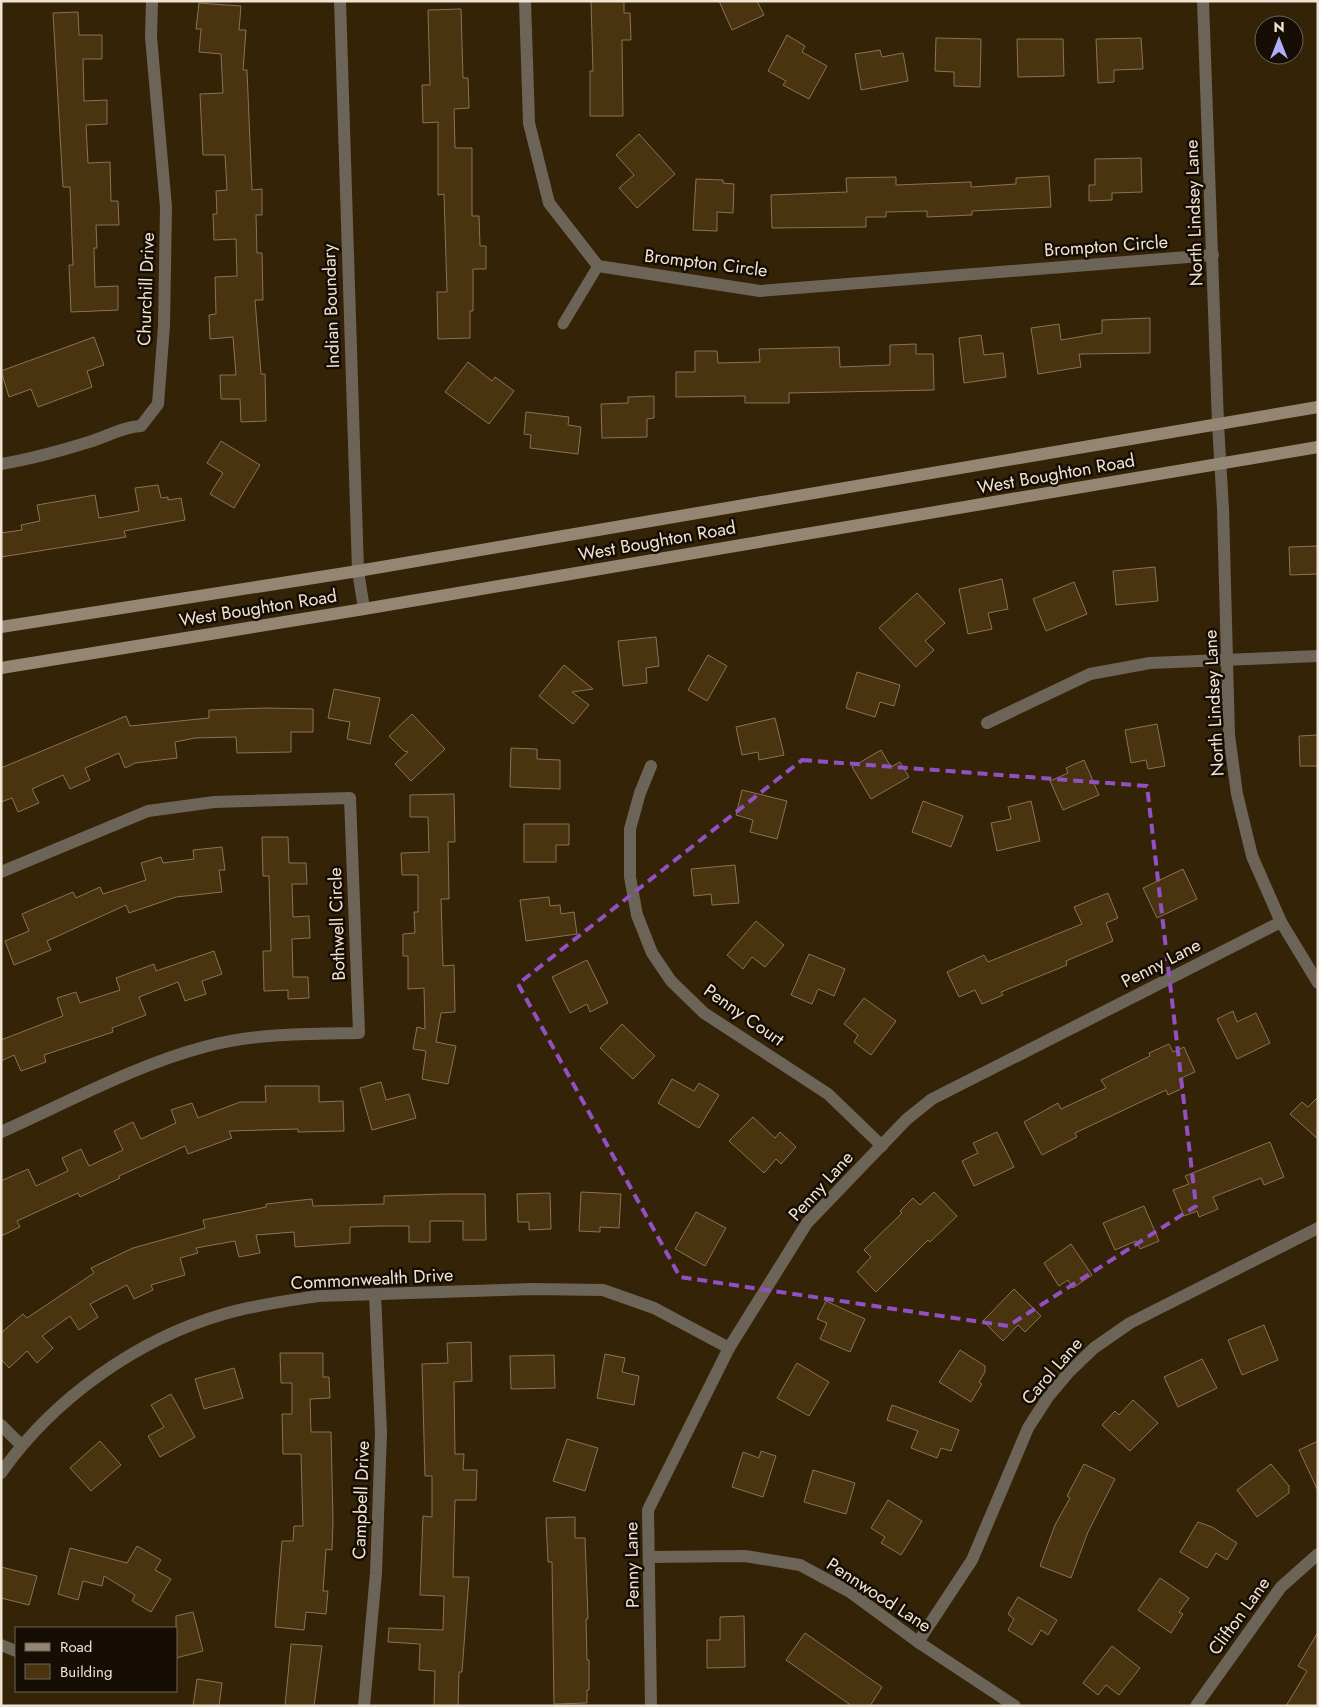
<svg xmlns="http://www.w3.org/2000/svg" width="1319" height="1707" font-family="Jost,sans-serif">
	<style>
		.building { fill: #4a330f; stroke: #887356 }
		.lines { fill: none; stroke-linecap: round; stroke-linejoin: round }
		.service { stroke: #6d6458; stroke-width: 11 }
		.minor { stroke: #6d6458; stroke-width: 12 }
		.secondary { stroke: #958673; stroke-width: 12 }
		.marked { fill: none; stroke: #9251c3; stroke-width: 4; stroke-dasharray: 10 6; stroke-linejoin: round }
		.labels { text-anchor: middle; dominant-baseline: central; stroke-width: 5; stroke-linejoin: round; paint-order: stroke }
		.street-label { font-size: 18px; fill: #f0e4d4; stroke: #160e04 }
	</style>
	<rect width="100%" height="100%" fill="#352307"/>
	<g class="building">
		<path d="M591 1H624V13H630L631 40H622L623 116H590V71H593Z"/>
		<path d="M719 1H757L764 15 732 30Z"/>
		<path d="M199 3 241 6 239 30H246L243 70H247L252 190 262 189V215H256L257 253H262L263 300H255L261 374H265L266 421 241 422 240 399H221L220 375H236L233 337 210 339 209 315 216 314 215 277 237 276 236 239 214 240 213 214H217L216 191 227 190 225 155H203L200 94 223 93 221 54 199 52 201 29H196Z"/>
		<path d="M461 9 463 78H468L469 108 454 109 455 148H472V216H479L480 246H486V269H473V311H470V338L438 339 437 292H447L444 194 438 195V122L423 123 422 85H430L428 10Z"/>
		<path d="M78 12 79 35H102V59H83L84 101 107 100V124L86 125 88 163 110 162 111 201H118L119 225H96L97 248H94L95 287 118 286V310L71 312 69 265H73L70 187H63L53 13Z"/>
		<path d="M787 35 805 46 802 52 827 66 809 99 783 85 786 81 768 71Z"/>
		<path d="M936 38 981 39 980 87 954 86V72L935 71Z"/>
		<path d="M1141 38 1143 69 1114 70V82L1098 83 1096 39Z"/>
		<path d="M1017 39H1063L1064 76 1018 77Z"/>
		<path d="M880 50 882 57 903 53 908 81 861 90 855 54Z"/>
		<path d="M639 134 675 174 637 208 619 188 634 175 616 155Z"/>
		<path d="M1141 158 1142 192 1112 193V200L1089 201V185H1095V159Z"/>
		<path d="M1049 176 1051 207 972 211V215L927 217V211L886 212V217H866V227L772 228 771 195 847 192 846 178 896 177V185L971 182V187L1016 184V178Z"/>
		<path d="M696 179 723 180V183L734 184 733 213 717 212V231L693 230Z"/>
		<path d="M1150 318V353L1079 354 1081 367 1038 374 1031 328 1059 324 1061 340 1102 333V320Z"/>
		<path d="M981 335 984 355 1003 353 1006 377 964 383 959 338Z"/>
		<path d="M94 337 104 365 87 371 92 387 38 407 31 389 9 397 1 371Z"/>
		<path d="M916 344V354H933L934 390 789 393V403H745V396L676 397V372H695V351H717L718 363 760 362 759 349 839 347 840 367 890 365V345Z"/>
		<path d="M468 362 492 381 495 377 514 391 489 424 445 392Z"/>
		<path d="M654 396V418L647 419V437L602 438 601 404 628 403V397Z"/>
		<path d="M526 412 569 417 568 425 581 427 578 454 530 448 531 435 524 434Z"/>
		<path d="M221 441 260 465 234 508 210 494 223 473 207 463Z"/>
		<path d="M158 485 161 498 168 497V500L181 498 185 520 124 531 126 537 1 557V533L22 530 21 525 40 521 37 505 95 495 99 518 139 511 135 488Z"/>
		<path d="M1318 546V574L1290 575 1289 547Z"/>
		<path d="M1155 567 1158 601 1116 605 1113 571Z"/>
		<path d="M1002 579 1008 609 988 613 992 629 968 634 959 589Z"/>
		<path d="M1074 582 1087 614 1046 631 1033 599Z"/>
		<path d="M917 593 945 623 925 641 934 650 916 667 879 628Z"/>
		<path d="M656 637 659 666 646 668 647 683 623 686 618 641Z"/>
		<path d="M708 655 727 666 707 701 688 690Z"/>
		<path d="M564 665 593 689 572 692 589 705 573 724 539 696Z"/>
		<path d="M857 672 900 685 894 706 880 702 875 717 846 708Z"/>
		<path d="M334 689 380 698 370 744 347 739 350 722 328 718Z"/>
		<path d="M265 708 313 709V732H291V752L237 753 236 737 195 738 175 742 177 758 135 763 125 768 119 753 85 768 90 780 70 789 63 775 32 789 39 803 18 812 12 798 1 802V768L126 716 130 726 209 718V710Z"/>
		<path d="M412 714 445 749 411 781 395 764 408 752 404 751 389 736Z"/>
		<path d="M775 718 784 755 759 760 758 752 742 755 736 727Z"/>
		<path d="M1157 724 1165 766 1148 769 1146 760 1131 763 1125 730Z"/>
		<path d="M1318 735V766H1300L1299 736Z"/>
		<path d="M511 748 537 749V759L560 760V789L510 787Z"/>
		<path d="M881 750 891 767 900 762 909 777 871 799 852 767Z"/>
		<path d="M1084 760 1099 795 1063 810 1050 781 1068 773 1066 768Z"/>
		<path d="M742 790 787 801 777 839 750 832 753 820 736 815Z"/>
		<path d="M454 794 455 842H448L449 899H441L443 966 454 965 455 1012 441 1013 436 1042 456 1046 448 1084 422 1079 426 1051 413 1049 417 1027 425 1029 424 988 408 989V956H403V934L415 933 414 912H418V875H402L401 853 429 852 428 817H410V795Z"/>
		<path d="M923 801 963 816 951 847 912 832Z"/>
		<path d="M1031 801 1040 841 997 851 991 823 1011 819 1008 807Z"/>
		<path d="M524 824H569V845H556V862H524Z"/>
		<path d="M262 837H288L289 863H306L307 884H292L293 917 309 916 310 938 292 939 293 977H308L309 998 288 999V990L264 991 263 951H271L269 876H263Z"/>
		<path d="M222 847 225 870H219L222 892 176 897 129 913 126 905 47 941 51 950 14 965 5 941 29 931 22 914 73 892 76 898 100 887 103 894 146 880 141 863 161 857 163 863 194 859 193 850Z"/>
		<path d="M735 865 739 903 712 905 711 894 694 896 691 869Z"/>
		<path d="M1183 869 1197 899 1157 918 1143 888Z"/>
		<path d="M1108 893 1118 918 1106 923 1113 941 1066 961 1067 965 1001 992 1003 995 982 1004 975 990 959 997 947 972 984 955 988 962 1082 924 1074 907Z"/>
		<path d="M549 897 550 906 560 905 561 914 574 912 577 934 526 941 520 900Z"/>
		<path d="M756 921 784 945 765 967 752 957 743 969 727 955Z"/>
		<path d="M214 951 222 974 202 981 206 994 185 1001 178 982 139 997 146 1015 112 1028 113 1032 44 1055 46 1062 21 1071 14 1055 1 1061V1040L63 1016 57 998 76 992 80 1003 120 990 116 978 154 964 156 971Z"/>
		<path d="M809 954 845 969 834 996 818 989 812 1004 791 995Z"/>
		<path d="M587 960 608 1003 590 1012 587 1004 570 1013 552 977Z"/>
		<path d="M864 998 896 1021 871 1055 854 1042 858 1035 844 1024Z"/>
		<path d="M1233 1011 1237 1022 1256 1013 1270 1043 1237 1059 1217 1019Z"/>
		<path d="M622 1024 655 1056 633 1079 600 1048Z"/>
		<path d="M1169 1044 1173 1052 1184 1047 1195 1072 1179 1079 1183 1088 1168 1095 1166 1090 1075 1133 1077 1137 1042 1155 1024 1122 1058 1103 1061 1109 1106 1088 1101 1080 1150 1056 1149 1053Z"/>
		<path d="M672 1079 694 1091 699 1083 719 1095 699 1128 658 1103Z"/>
		<path d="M381 1082 386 1100 409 1094 416 1118 372 1130 360 1088Z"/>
		<path d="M265 1086H319V1102L343 1101 344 1131 298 1132V1129L229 1131 232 1138 188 1154 185 1146 119 1176 120 1178 80 1197 78 1193 17 1221 20 1227 1 1236V1181L28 1169 36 1186 68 1171 62 1158 81 1149 89 1166 123 1150 114 1131 133 1122 141 1139 176 1123 171 1110 192 1103 198 1118 240 1102H266Z"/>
		<path d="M1318 1097V1139L1290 1114 1302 1102 1308 1107Z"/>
		<path d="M753 1117 775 1138 780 1132 796 1147 781 1164 776 1159 764 1173 729 1141Z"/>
		<path d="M997 1132 1014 1167 974 1186 962 1161 978 1153 973 1143Z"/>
		<path d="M1270 1142 1284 1177 1264 1185 1261 1178 1213 1197 1218 1209 1199 1217 1197 1211 1184 1216 1173 1190 1189 1184 1185 1176Z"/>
		<path d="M581 1192 621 1194 619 1228 600 1227V1232L579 1231Z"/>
		<path d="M934 1192 957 1216 930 1242 928 1240 876 1292 857 1272 871 1257 864 1250 902 1213 900 1211 913 1198 920 1205Z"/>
		<path d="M550 1193 551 1229 529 1230V1222H518L517 1194Z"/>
		<path d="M445 1194H485L486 1240H463V1221H430V1242H409V1226H381L350 1227V1243L295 1247 294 1232 256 1235 260 1253 239 1257 235 1241 196 1248 198 1253 180 1258 185 1275 151 1285 153 1290 134 1299 127 1285 90 1304 98 1317 79 1330 70 1316 42 1336 53 1348 37 1363 27 1351 9 1368 1 1359V1333L23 1314 27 1318 94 1273 91 1268 133 1248 205 1228 203 1220 266 1207V1204L312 1199 313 1206 384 1204V1196Z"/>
		<path d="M1144 1206 1159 1241 1140 1249 1136 1241 1115 1250 1103 1223Z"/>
		<path d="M696 1212 726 1228 705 1266 675 1249Z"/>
		<path d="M1071 1244 1092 1275 1073 1288 1068 1280 1059 1286 1044 1263Z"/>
		<path d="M1014 1289 1041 1316 1025 1332 1018 1325 1003 1341 983 1321Z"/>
		<path d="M826 1301 865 1319 850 1352 820 1339 827 1323 817 1319Z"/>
		<path d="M1264 1325 1278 1360 1242 1375 1228 1340Z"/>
		<path d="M471 1342 472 1381 454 1382 455 1454H464L463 1470H477L476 1500H455L453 1577H469L462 1672H459L458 1706H434L435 1671 419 1670 420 1644 388 1642 389 1628 443 1630 444 1596 420 1595 423 1516 432 1517V1476H425L422 1364 448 1363 447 1343Z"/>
		<path d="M960 1350 985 1366V1372L979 1382 982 1384 971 1402 939 1382Z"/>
		<path d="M280 1353H323V1377H329L330 1398 310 1399 311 1432H331L333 1521 332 1550 326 1549 323 1591H328L326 1614 306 1612 304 1630 275 1627 282 1541H293L294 1526H303L301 1454H283L282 1414H292V1383H281Z"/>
		<path d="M605 1354 625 1358 622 1372 639 1376 634 1405 597 1398Z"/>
		<path d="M554 1355 555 1388 511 1389 510 1356Z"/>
		<path d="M1202 1359 1217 1388 1178 1407 1164 1377Z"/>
		<path d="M797 1363 829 1382 809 1416 777 1398Z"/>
		<path d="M234 1368 243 1398 204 1409 195 1379Z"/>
		<path d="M171 1394 195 1437 160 1457 148 1436 164 1427 151 1405Z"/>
		<path d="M1133 1400 1158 1423 1130 1451 1102 1425 1115 1411 1119 1415Z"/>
		<path d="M892 1405 959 1430 951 1451 941 1448 937 1458 911 1448 918 1431 887 1420Z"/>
		<path d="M567 1439 598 1448 585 1491 553 1481Z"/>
		<path d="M100 1441 121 1465 91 1491 70 1468Z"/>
		<path d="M1318 1441V1491L1299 1450Z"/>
		<path d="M761 1451 776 1456 763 1497 732 1487 743 1452 759 1458Z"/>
		<path d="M1084 1464 1115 1479 1088 1532 1071 1578 1040 1566 1055 1525 1070 1498 1067 1496Z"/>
		<path d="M1271 1464 1289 1486V1493L1257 1517 1237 1490Z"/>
		<path d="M813 1470 855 1483 846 1514 804 1502Z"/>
		<path d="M888 1500 922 1521 901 1555 881 1543 885 1537 871 1528Z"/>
		<path d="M575 1517V1538H585L588 1619H586L587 1660H589V1690H587V1703L554 1704 552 1562H548L546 1518Z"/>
		<path d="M1198 1522 1212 1527 1237 1543 1227 1560 1216 1553 1207 1568 1180 1552Z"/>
		<path d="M137 1546 161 1560 155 1570 171 1579 151 1612 132 1601 135 1595 104 1576 102 1586 83 1581 78 1600 58 1594 70 1548 127 1563Z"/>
		<path d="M1 1567 37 1576 29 1605 1 1598Z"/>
		<path d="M1160 1578 1189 1598 1179 1612 1183 1614 1171 1633 1138 1610Z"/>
		<path d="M1018 1597 1057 1620 1048 1635 1041 1630 1032 1645 1008 1630 1014 1619 1008 1614Z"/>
		<path d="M193 1612 203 1651 176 1658V1616Z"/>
		<path d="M744 1616 745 1667 707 1668V1640H720V1617Z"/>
		<path d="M1318 1632V1706H1286L1307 1671 1298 1666Z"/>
		<path d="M805 1633 882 1687 870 1706H852L786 1660Z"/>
		<path d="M291 1644 322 1646 314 1706H285Z"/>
		<path d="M1112 1646 1140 1668 1119 1695 1106 1685 1098 1695 1083 1683Z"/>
		<path d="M197 1679 222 1683 219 1706H193Z"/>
	</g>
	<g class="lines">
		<path class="service" d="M563 324 598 266"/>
		<g class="minor">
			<path d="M340 1 358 571 364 609"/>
			<path d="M525 1 529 123 549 203 598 266 760 291 1213 255"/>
			<path d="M1203 1 1218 424 1223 509 1229 735 1237 794 1252 856 1281 922 1318 983"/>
			<path d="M1 464C31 459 60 451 89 442 107 437 121 427 141 426L158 404 164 326 166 207 151 37 152 1"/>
			<path d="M987 723 1090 674 1150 663 1318 656"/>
			<path d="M651 766 640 793 630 829V877L637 915 652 953 671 981 704 1013 828 1094 882 1146"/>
			<path d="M1 872 148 811 214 802 350 798 359 1033C308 1034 255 1033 204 1047 138 1064 64 1104 1 1132"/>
			<path d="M1 1425 21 1445"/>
			<path d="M1 1473C53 1399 137 1339 224 1314 254 1305 286 1301 318 1296L533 1289 603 1290 654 1308 729 1348"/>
			<path d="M649 1557 745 1556 800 1565 850 1592 918 1642 1015 1706"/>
			<path d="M918 1642 972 1560 1028 1428 1048 1397 1069 1372 1094 1348 1130 1323 1318 1228"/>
			<path d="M1 1645 16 1651"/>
			<path d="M364 1706 376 1573 381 1433 375 1294"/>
			<path d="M651 1706 648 1510 729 1348 807 1223 907 1119 932 1099 1281 922"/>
			<path d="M1196 1706 1281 1587 1318 1554"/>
		</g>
		<g class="secondary">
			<path d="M1 627 358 571 1318 407"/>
			<path d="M1 668 364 609 1318 447"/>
		</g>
	</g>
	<path class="marked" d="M802 760 1147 786 1196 1206 1008 1326 680 1277 518 984Z"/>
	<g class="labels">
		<g class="street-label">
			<text transform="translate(1194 213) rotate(-92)">North Lindsey Lane</text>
			<text transform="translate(1106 246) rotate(-4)">Brompton Circle</text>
			<text transform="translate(706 263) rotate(7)">Brompton Circle</text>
			<text transform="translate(146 289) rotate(-88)">Churchill Drive</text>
			<text transform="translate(331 306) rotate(-92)">Indian Boundary</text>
			<text transform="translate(1056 474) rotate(-10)">West Boughton Road</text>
			<text transform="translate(657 541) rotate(-10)">West Boughton Road</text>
			<text transform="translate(258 608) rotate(-9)">West Boughton Road</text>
			<text transform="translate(1214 703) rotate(-93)">North Lindsey Lane</text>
			<text transform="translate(337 924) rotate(-92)">Bothwell Circle</text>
			<text transform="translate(1161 963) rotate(-27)">Penny Lane</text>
			<text transform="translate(744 1015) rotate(35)">Penny Court</text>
			<text transform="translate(821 1186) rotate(-48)">Penny Lane</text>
			<text transform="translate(372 1279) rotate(-3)">Commonwealth Drive</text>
			<text transform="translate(1052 1371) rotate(-49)">Carol Lane</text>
			<text transform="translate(361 1500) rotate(-88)">Campbell Drive</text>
			<text transform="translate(632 1565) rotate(-91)">Penny Lane</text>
			<text transform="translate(879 1595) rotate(33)">Pennwood Lane</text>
			<text transform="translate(1239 1616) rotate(-54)">Clifton Lane</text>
		</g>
	</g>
	<rect width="1319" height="1707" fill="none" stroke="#f0e4d4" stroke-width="5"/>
	<rect x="15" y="1627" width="162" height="65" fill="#160e04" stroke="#6d6457"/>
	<rect x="25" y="1643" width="25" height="8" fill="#958673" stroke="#6d6457"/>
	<text x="60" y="1652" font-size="15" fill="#f0e4d4">Road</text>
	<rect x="25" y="1664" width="25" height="15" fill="#4a330f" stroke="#6d6457"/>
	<text x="60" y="1677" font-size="15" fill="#f0e4d4">Building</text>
	<g transform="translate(1279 40)"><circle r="24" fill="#160e04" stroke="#6d6457"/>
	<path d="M0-4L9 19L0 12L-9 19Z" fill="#afaefa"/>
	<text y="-8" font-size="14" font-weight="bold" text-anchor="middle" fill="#f0e4d4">N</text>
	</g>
</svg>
